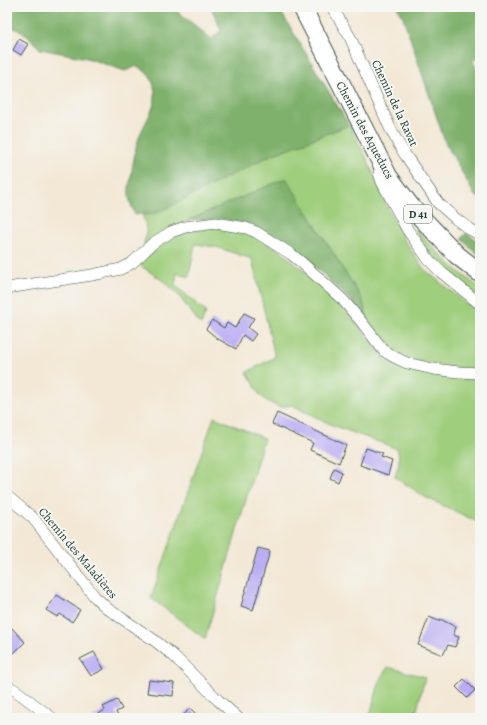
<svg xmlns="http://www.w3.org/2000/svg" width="487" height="725" font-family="Alegreya,serif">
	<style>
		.green { fill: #9fce7c; stroke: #5f8658 }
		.forest { fill: #7fb16c; stroke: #4f7750 }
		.building { fill: #b9abf5 }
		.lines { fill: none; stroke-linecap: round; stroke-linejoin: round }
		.minor-casing { stroke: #3f574c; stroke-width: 12 }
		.primary-casing { stroke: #3f574c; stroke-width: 20 }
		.minor { stroke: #fff; stroke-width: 11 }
		.primary { stroke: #fff; stroke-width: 18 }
		.labels { text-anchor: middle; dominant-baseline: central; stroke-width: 4; stroke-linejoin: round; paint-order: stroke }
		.shield { fill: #f6f6f2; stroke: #60746d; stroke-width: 1 }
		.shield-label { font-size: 11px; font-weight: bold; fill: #1f3d34 }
		.street-label { font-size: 12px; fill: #1f3d34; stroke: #f6f6f2 }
	</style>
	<rect width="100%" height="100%" fill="#f6f6f2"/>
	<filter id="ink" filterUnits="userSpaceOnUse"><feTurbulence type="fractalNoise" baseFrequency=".025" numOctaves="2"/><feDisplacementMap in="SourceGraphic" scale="8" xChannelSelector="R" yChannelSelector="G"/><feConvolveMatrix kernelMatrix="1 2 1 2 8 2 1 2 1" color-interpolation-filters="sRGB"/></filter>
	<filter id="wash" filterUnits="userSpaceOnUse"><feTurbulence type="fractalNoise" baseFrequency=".012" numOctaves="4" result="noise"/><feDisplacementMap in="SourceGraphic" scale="16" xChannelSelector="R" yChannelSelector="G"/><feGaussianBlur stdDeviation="0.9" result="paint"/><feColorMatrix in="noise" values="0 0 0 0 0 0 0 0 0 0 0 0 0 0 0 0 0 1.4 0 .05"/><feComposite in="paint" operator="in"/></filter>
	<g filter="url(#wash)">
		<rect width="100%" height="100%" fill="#f3e8d5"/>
		<g class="green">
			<path d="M349 125 367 159 391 215 404 240 424 269 464 302 480 312V367L469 369 441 366 409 359 386 346 369 324 362 299 286 179 174 227 145 246 144 243C148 230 146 226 142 214L146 215 271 155Z"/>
			<path d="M213 227 241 232 256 237 279 250 332 294 387 361C408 370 441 378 464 379 469 380 475 379 480 379V523L425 497 395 477 399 463 398 449 332 425 292 405 279 407 267 401 260 395 247 372 275 357 252 259 216 247 195 244 189 277 177 273 175 285 206 312 201 325 175 291 162 280 141 266V260L144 255 180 232Z"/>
			<path d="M417 229C435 252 457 271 480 288V299L446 270 423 244 415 230Z"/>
			<path d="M214 417 264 438 205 639 151 598Z"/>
			<path d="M388 667 425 677 415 718H369L381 677Z"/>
		</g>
		<g class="forest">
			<path d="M7 7H172L212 39 221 30 212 10 213 7H278L349 125 271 155 159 212 146 215 142 214 135 215C133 209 129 202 129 195 128 189 130 183 131 177 133 163 135 148 140 135 147 117 160 104 153 83 150 75 145 71 137 66L125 71 87 58 40 49 30 38 15 28 7 32Z"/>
			<path d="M397 7H480V57L473 60 480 81V127L478 145 480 150V198L475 196 445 142 403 17Z"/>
			<path d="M286 178 362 299 369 324 356 306 322 273 276 237 247 224 223 219 189 220Z"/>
			<path d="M466 233 480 242V256L461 239Z"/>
		</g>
		<g id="blocks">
			<g class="building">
				<path d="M19 39 28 44 21 55 13 50Z"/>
				<path d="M244 313 254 318 248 328 256 334 251 341 243 335 236 349 218 339 206 329 212 320 224 328 227 323 235 328Z"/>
				<path d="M277 413 346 445 339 463 310 450 313 443 272 424Z"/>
				<path d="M366 448 383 454 381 457 392 461 388 475 360 465Z"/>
				<path d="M334 468 342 472 338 482 330 478Z"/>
				<path d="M258 548 270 551 253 610 241 606Z"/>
				<path d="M57 595 80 610 72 622 60 614 57 617 46 610Z"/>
				<path d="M429 617 439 621 440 619 456 627 453 635 459 637 455 647 448 645 443 655 418 645Z"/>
				<path d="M7 623 25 642 13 654 7 648V645L11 642 7 637Z"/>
				<path d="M94 652 104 669 91 676 80 659Z"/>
				<path d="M464 679 475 690 467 698 456 687Z"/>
				<path d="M149 680 174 683 173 696 147 693Z"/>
				<path d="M117 700 122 709 116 712 119 718H92L105 710 103 707Z"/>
				<path d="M190 708 200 718H181Z"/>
			</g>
		</g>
	</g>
	<g filter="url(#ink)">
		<use href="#blocks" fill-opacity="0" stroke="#3f574c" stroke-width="1"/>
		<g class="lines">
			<defs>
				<g id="minor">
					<path d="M332 7 350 37 390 128 398 143 406 156 438 203 456 219 468 228 480 235"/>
					<path d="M379 173 382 182 407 229 429 260 441 272 480 304"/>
					<path d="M7 288 92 275 121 269 132 263 153 243 171 232 185 227 216 223 246 228 256 232 291 254 301 262 343 300 360 320 384 351 396 358 407 363 433 369 459 372 480 373"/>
					<path d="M7 496 33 518 95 597 108 609 154 640 174 656 218 700 238 718"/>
					<path d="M7 686 15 690 52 718"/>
				</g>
				<path id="primary" d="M302 7 388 176 411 207 457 255 480 273"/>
			</defs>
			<use href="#minor" class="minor-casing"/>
			<use href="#primary" class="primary-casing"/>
			<use href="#minor" class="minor"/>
			<use href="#primary" class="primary"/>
		</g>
	</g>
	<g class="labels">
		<rect class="shield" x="404" y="205" width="28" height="18" rx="3"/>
		<g class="shield-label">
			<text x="418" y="214">D 41</text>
		</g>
		<g class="street-label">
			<text transform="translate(395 103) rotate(65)">Chemin de la Ravat</text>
			<text transform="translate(365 130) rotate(62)">Chemin des Aqueducs</text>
			<text transform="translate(78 553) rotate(50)">Chemin des Maladières</text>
		</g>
	</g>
	<rect width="487" height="725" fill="none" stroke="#f6f6f2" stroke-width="24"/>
</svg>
